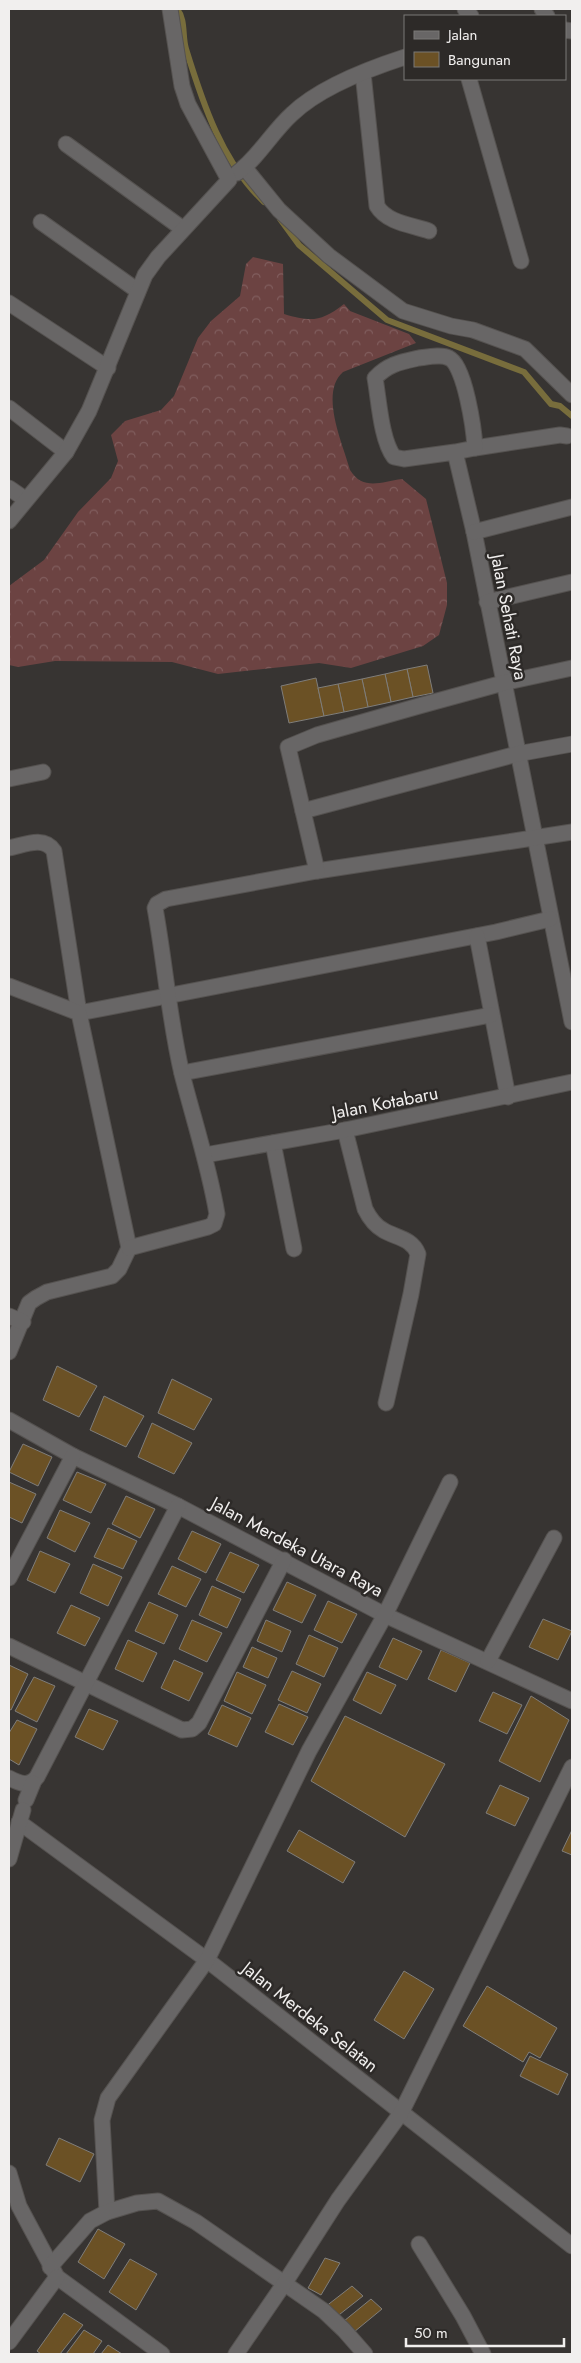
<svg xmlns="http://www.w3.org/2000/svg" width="581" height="2363" font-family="Jost,sans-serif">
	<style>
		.forest { fill: url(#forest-crowns) }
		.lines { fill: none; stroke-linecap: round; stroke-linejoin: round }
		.stream { stroke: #786d3c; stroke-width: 6 }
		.building { fill: #6b5125; stroke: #7f7d7a }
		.minor-casing { stroke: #555250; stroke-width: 17 }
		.minor { stroke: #686666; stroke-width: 15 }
		.labels { text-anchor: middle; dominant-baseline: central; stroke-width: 5; stroke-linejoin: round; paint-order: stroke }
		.street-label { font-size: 18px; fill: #f1efee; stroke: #2d2a28 }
	</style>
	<defs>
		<pattern id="forest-crowns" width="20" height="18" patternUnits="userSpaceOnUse" patternTransform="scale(1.25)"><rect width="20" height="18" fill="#6c4342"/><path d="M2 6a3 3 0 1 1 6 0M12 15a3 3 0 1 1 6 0" fill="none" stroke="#815e5e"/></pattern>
	</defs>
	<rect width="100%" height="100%" fill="#373432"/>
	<path class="forest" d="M253 257 283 264 284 314C311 322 321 322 344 304L350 311 409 334 416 343 343 372C319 393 343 444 350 470 363 491 381 482 402 479L426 499 447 583V605L439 635 423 646 351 668 319 663 218 674 172 662 55 661 18 667 9 665V586L44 560 78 512 111 478 118 461 111 435 125 421 161 410 174 396 198 338 211 321 240 296 246 264Z"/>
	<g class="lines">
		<g class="stream">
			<path d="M177 9C186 20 182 36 186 49 203 104 222 162 264 202"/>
			<path d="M280 219 299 245 387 320 524 372 551 404 560 406 572 416"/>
		</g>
	</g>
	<g class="building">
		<path d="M427 665 433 693 413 697 407 669Z"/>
		<path d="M407 669 413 697 391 702 385 674Z"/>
		<path d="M385 674 391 702 368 707 362 679Z"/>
		<path d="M316 678 324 716 289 723 281 686Z"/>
		<path d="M362 679 368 707 344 712 338 684Z"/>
		<path d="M338 684 344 712 324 716 318 688Z"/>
		<path d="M57 1366 97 1386 79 1417 43 1400Z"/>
		<path d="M172 1379 212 1399 194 1430 158 1413Z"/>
		<path d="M104 1396 144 1416 126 1447 90 1430Z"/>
		<path d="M152 1423 192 1443 174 1474 138 1457Z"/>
		<path d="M23 1444 52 1457 38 1486 9 1472Z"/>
		<path d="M77 1472 106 1484 91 1513 63 1500Z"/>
		<path d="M9 1482 36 1494 22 1523 9 1517Z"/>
		<path d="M126 1496 155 1509 140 1538 112 1524Z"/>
		<path d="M60 1510 90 1523 75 1552 47 1538Z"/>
		<path d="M108 1528 137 1541 123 1569 94 1557Z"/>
		<path d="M192 1531 221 1544 206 1573 178 1559Z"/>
		<path d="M40 1551 70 1564 55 1593 27 1580Z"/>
		<path d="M230 1552 259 1565 244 1593 216 1580Z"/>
		<path d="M93 1564 122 1577 108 1606 80 1593Z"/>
		<path d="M172 1566 201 1579 186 1607 158 1594Z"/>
		<path d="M287 1582 316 1595 302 1623 273 1610Z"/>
		<path d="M212 1586 241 1599 227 1628 199 1615Z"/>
		<path d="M328 1601 357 1614 342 1643 314 1630Z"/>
		<path d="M149 1602 178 1615 164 1644 135 1631Z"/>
		<path d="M71 1605 100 1618 85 1646 57 1633Z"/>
		<path d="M543 1619 572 1631 558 1660 529 1647Z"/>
		<path d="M192 1620 222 1633 207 1662 179 1649Z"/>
		<path d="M266 1620 291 1631 282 1652 257 1641Z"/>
		<path d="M309 1635 338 1648 324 1677 296 1664Z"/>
		<path d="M393 1638 422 1651 407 1680 379 1667Z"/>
		<path d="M128 1640 157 1653 143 1682 115 1669Z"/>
		<path d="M252 1647 277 1658 268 1678 243 1667Z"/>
		<path d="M441 1650 470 1663 456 1692 428 1679Z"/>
		<path d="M174 1660 203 1673 189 1701 161 1688Z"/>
		<path d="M9 1665 28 1674 11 1710 9 1709Z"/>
		<path d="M292 1671 321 1684 307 1713 278 1700Z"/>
		<path d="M237 1672 266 1685 252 1714 224 1701Z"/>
		<path d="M367 1672 396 1685 381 1714 353 1700Z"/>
		<path d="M34 1677 55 1686 37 1722 15 1711Z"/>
		<path d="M493 1692 522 1705 507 1734 479 1721Z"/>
		<path d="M531 1696 569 1720 540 1782 499 1761Z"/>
		<path d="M279 1704 308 1717 293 1745 265 1732Z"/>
		<path d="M222 1705 251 1718 237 1747 208 1734Z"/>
		<path d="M89 1709 118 1721 103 1750 75 1737Z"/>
		<path d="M345 1716 445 1764 405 1837 311 1781Z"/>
		<path d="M17 1720 37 1729 19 1765 9 1759V1733Z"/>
		<path d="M500 1785 529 1798 515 1826 486 1813Z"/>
		<path d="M299 1830 355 1862 343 1883 287 1851Z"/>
		<path d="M572 1830V1855L562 1851Z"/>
		<path d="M404 1971 434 1989 404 2039 374 2020Z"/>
		<path d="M487 1986 557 2028 540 2058 529 2052 523 2062 463 2026Z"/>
		<path d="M530 2056 568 2074 558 2095 520 2076Z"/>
		<path d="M59 2138 94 2154 80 2182 46 2165Z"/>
		<path d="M98 2229 125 2244 104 2279 78 2262Z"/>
		<path d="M325 2258 340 2263 321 2295 308 2288Z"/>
		<path d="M130 2259 157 2274 136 2310 109 2292Z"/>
		<path d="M352 2286 363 2296 335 2318 325 2307Z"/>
		<path d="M371 2299 382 2309 354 2332 344 2321Z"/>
		<path d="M64 2313 83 2325 60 2354H41L37 2351Z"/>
		<path d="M84 2330 102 2341 93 2354H66Z"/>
		<path d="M108 2345 122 2354H101Z"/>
	</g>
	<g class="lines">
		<defs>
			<g id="minor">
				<path d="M465 9 471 16"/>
				<path d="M542 9 547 16"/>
				<path d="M565 30 572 31"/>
				<path d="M363 73 377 206C387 223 412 225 429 231"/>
				<path d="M469 79 521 261"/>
				<path d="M66 144 183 229"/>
				<path d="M244 167 279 210 329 256 403 311 451 326 473 330 525 349 572 395"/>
				<path d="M237 173C258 158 272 132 292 114 320 87 368 69 405 57"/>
				<path d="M41 222 138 291"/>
				<path d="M9 303 108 368"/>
				<path d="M9 408 66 452"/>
				<path d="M475 448 560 435 567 436"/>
				<path d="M455 452 475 448C474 430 465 365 449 358 442 354 427 357 419 358 401 362 388 364 375 378 379 400 381 440 394 457L404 459 455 452 474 532 572 1022"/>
				<path d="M9 488 25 499"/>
				<path d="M9 521 66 452 89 411 145 275 158 257 229 180 188 104 182 86 170 9"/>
				<path d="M474 532 572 507"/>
				<path d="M487 602 572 582"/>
				<path d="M9 779 43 772"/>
				<path d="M303 811 517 754 572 744"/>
				<path d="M9 848C24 845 44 835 54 851L79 1013 496 932 550 919"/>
				<path d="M317 871 572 832"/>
				<path d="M477 936 508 1097"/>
				<path d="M9 986 79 1013 129 1248 119 1269 112 1276 47 1292 36 1298 29 1303 9 1352"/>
				<path d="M182 1073 491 1015"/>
				<path d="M345 1130 365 1209C369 1217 374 1225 383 1230 396 1238 412 1238 418 1254L411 1294 386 1403"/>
				<path d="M273 1143 294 1249"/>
				<path d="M205 1155 345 1130 572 1082"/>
				<path d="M129 1248 208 1227 214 1224 217 1214C209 1166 194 1121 182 1074 169 1019 165 963 155 908L157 904 166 899 317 871 288 747 317 735 419 706 503 683 572 668"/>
				<path d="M9 1316 23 1322"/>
				<path d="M9 1420 73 1456 178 1506 385 1615 572 1701"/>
				<path d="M9 1578 73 1456"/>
				<path d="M9 1646 182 1730 192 1729 199 1723 284 1560"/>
				<path d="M488 1661 554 1538"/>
				<path d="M9 1778C19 1783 29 1788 37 1777L178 1506"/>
				<path d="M26 1800 33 1783"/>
				<path d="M19 1822 207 1960 572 2246"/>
				<path d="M9 1859 23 1810"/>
				<path d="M9 2173 19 2206 57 2277 162 2354"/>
				<path d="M107 2212 102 2120 108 2098 207 1960 309 1751 385 1615 450 1482"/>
				<path d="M419 2244 463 2316 483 2354"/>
				<path d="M50 2267 90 2221 107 2212 137 2203 158 2201 196 2222 324 2311 344 2330 365 2354"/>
				<path d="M9 2342 57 2277"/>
				<path d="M236 2354 284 2284 338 2200 401 2113 572 1767"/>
			</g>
		</defs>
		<use href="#minor" class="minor-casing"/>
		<use href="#minor" class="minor"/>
	</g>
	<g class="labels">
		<g class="street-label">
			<text transform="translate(509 617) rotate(79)">Jalan Sehati Raya</text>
			<text transform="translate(385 1103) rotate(-11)">Jalan Kotabaru</text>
			<text transform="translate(297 1547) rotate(28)">Jalan Merdeka Utara Raya</text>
			<text transform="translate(310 2017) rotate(38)">Jalan Merdeka Selatan</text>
		</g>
	</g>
	<rect width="581" height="2363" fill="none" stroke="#f1efee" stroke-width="20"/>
	<rect x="404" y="15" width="162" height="65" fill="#2d2a28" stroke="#7b7977"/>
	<rect x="414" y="31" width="25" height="8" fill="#686666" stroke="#7b7977"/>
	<text x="448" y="40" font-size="15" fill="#f1efee">Jalan</text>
	<rect x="414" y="52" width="25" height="15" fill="#6b5125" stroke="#7b7977"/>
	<text x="448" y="65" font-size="15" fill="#f1efee">Bangunan</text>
	<path d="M406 2338v8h158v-8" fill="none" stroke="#f1efee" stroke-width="2.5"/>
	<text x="414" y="2338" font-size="15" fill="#f1efee" stroke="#2d2a28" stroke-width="4" paint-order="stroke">50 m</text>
</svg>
